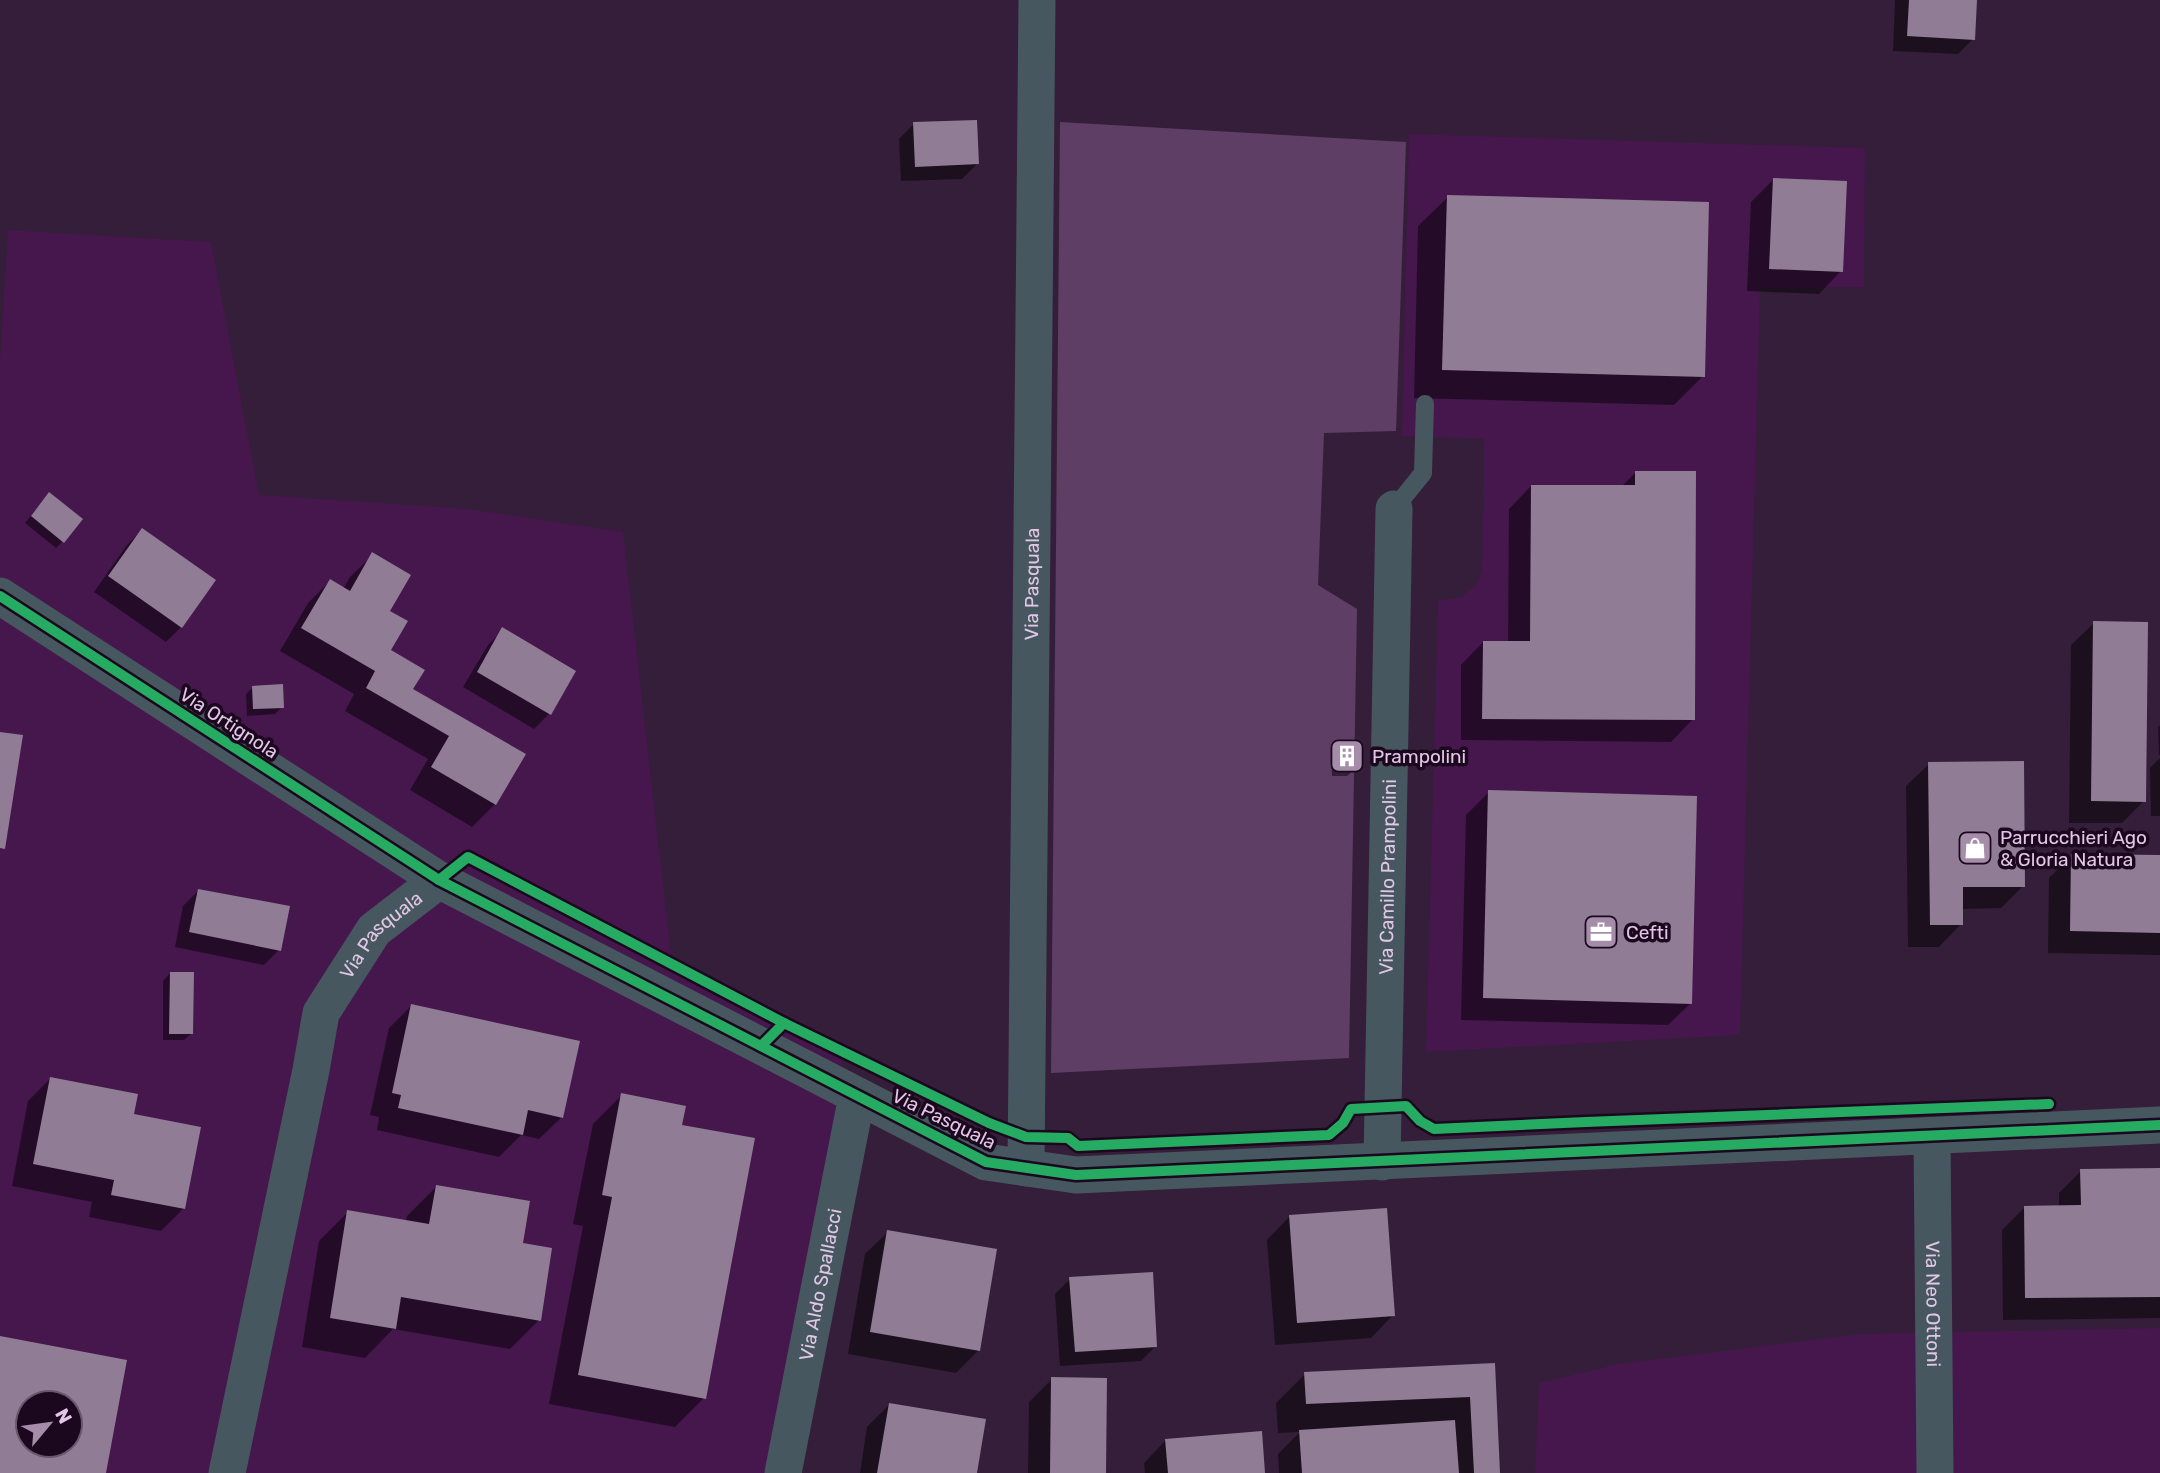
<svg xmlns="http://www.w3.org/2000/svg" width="2160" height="1473" font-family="Rubik,sans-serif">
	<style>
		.built { fill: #45174d; fill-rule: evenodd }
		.green { fill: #5f3e65 }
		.shadow { fill: #0007 }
		.building { fill: #917c95; fill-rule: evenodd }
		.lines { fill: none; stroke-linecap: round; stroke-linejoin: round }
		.lane { stroke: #475760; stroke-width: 18 }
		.street { stroke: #475760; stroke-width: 37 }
		.cycleway-casing { stroke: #1b081e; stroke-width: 15 }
		.cycleway { stroke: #26ab63; stroke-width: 10 }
		.labels { text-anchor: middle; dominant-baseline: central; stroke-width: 7; stroke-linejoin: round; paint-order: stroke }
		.street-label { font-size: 19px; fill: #e1c7e5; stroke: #1b081e }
		.poi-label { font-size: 19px; fill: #e1c7e5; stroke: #1b081e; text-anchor: start }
	</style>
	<rect width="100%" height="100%" fill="#351e39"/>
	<g class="built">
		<path d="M1409 134 1865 148 1864 287 1760 288 1740 1035 1426 1052 1438 601 1461 597 1476 586 1482 571 1484 439 1402 436Z"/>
		<path d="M8 230 211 242 259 495 469 509 623 532 671 955 844 1045 787 1473H0V362ZM28 1403H70V1445H28Z"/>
		<path d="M2160 1328V1473H1535L1539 1383 1618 1364 1860 1334Z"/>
	</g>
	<path class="green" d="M1060 122 1406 142 1396 431 1324 433 1318 585 1357 609 1349 1058 1051 1073Z"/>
	<g class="shadow">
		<path d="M1895 0H1975L1973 39 1958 54 1893 51Z"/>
		<path d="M914 124 977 164 962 179 901 181 899 139Z"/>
		<path d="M1773 180 1841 271 1819 294 1747 291 1751 202Z"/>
		<path d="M1448 197 1703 376 1674 405 1414 398 1418 226Z"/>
		<path d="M1635 473 1693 719 1671 742 1461 740V665L1483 642 1508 643 1509 509 1531 486 1621 487Z"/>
		<path d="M42 502 63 541 56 548 25 523Z"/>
		<path d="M142 530 213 581 181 627 166 642 94 592 127 545Z"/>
		<path d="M373 555 388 612V651L411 689 523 755 495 804 472 827 410 790 428 759 345 711 354 694 280 651 308 603 330 581 343 589 350 577Z"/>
		<path d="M2094 623 2144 801 2122 823H2069L2071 645Z"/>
		<path d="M503 630 549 714 534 729 463 687 488 645Z"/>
		<path d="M253 687 282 707 275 714 247 716 246 694Z"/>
		<path d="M2160 725V755H2159L2158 727Z"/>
		<path d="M1339 744 1355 769 1347 776H1332L1331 752Z"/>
		<path d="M2160 758V816H2151L2150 768Z"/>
		<path d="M1929 764 2023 886 2001 908 1961 909V924L1939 947H1908L1906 786Z"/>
		<path d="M1489 792 1691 1003 1668 1025 1461 1020 1466 815Z"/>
		<path d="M2072 856 2160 857V955L2048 953 2049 878Z"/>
		<path d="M198 891 279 950 264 965 175 947 183 906Z"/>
		<path d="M170 973 192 1033 184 1040H163V981Z"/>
		<path d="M411 1006 562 1117 539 1139 521 1135 499 1157 377 1130 379 1117 370 1115 389 1028Z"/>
		<path d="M50 1079 132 1115 184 1208 161 1231 89 1217 92 1202 12 1186 28 1101Z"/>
		<path d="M622 1095 680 1126 704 1398 675 1427 549 1404 583 1226 573 1224 593 1124Z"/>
		<path d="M2160 1170V1318L2003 1320 2002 1230 2025 1207H2059V1193L2081 1171Z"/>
		<path d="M436 1187 521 1244 539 1320 510 1349 393 1329 365 1358 302 1347 319 1241 348 1212 406 1222 407 1216Z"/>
		<path d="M1289 1217 1393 1315 1371 1338 1275 1345 1267 1240Z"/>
		<path d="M888 1232 979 1350 956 1373 848 1354 865 1254Z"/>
		<path d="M1070 1279 1156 1346 1141 1361 1060 1366 1055 1294Z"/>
		<path d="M1493 1365 1498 1473H1279L1278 1454 1300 1432 1278 1433 1276 1403 1305 1374Z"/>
		<path d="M1052 1379 1104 1473H1028L1029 1402Z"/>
		<path d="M890 1404 975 1473H860L867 1427Z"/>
		<path d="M1166 1440 1263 1473H1145L1144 1463Z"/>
	</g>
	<g class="building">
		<path d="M1909 0H1977L1975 40 1907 36Z"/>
		<path d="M977 120 979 164 915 167 913 122Z"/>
		<path d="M1773 178 1847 181 1843 272 1769 269Z"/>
		<path d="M1447 195 1709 202 1705 377 1442 370Z"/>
		<path d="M1635 471H1696L1695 720 1482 719 1483 641H1530L1531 485H1635Z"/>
		<path d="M49 492 83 519 64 543 31 516Z"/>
		<path d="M142 528 216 580 182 628 108 576Z"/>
		<path d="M372 552 411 575 390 611 408 621 391 650 425 670 413 689 526 754 496 805 431 767 449 736 366 688 375 671 301 628 330 579 350 591Z"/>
		<path d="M2093 621 2148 622 2146 802 2091 801Z"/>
		<path d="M502 627 576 671 551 715 477 672Z"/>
		<path d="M283 684 284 708 253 709 252 686Z"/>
		<path d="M0 732 23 735 5 849 0 848Z"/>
		<path d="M1338 743H1357L1356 769H1338Z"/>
		<path d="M2024 761 2025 887H1963V925H1930L1928 762Z"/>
		<path d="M1488 790 1697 796 1692 1004 1483 998Z"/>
		<path d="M2071 854 2160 855V933L2070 931Z"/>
		<path d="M198 889 290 906 281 951 189 932Z"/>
		<path d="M170 972H194L193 1034H169Z"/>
		<path d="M411 1004 580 1041 563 1118 528 1110 523 1135 398 1108 401 1095 392 1093Z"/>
		<path d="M50 1077 138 1094 134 1114 201 1127 185 1209 111 1195 114 1180 33 1164Z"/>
		<path d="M621 1093 686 1106 682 1125 755 1138 706 1399 578 1375 612 1197 602 1195Z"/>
		<path d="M2160 1168V1297L2025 1298 2024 1206 2081 1205 2080 1169Z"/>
		<path d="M436 1185 530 1201 523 1243 552 1248 541 1321 401 1297 396 1329 330 1318 347 1210 429 1224Z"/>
		<path d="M1387 1208 1395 1316 1297 1323 1289 1215Z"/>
		<path d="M887 1230 997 1249 980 1351 870 1332Z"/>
		<path d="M1153 1272 1157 1347 1075 1352 1069 1277Z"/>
		<path d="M0 1336 127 1360 106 1473H0ZM28 1403H70V1445H28Z"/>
		<path d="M1495 1363 1500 1473H1474L1470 1397 1306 1404 1304 1372Z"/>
		<path d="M1051 1377 1107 1378 1106 1473H1050Z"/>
		<path d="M889 1403 986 1419 977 1473H877Z"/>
		<path d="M1455 1420 1459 1473H1302L1299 1430Z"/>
		<path d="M1262 1431 1265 1473H1168L1165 1439Z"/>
	</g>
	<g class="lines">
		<path class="lane" d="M1394 509 1423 473 1425 404"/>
		<g class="street">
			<path d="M0 596 439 880 986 1162 1076 1175 2160 1125"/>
			<path id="s1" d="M1932 1136 1935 1473"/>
			<path id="s2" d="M1382 1162 1394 509"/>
			<path id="s3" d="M1026 1168 1037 0"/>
			<path id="s4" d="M227 1473 311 1070 321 1013 374 930 439 880"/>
			<path id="s5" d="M783 1473 857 1096"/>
		</g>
		<defs>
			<g id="cycleway">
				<path d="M0 596 439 880 986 1162 1076 1175 2160 1125"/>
				<path d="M439 880 468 857 784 1023"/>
				<path d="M761 1046 784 1023 989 1123 1026 1137 1068 1138 1078 1146 1329 1135 1343 1123 1351 1109 1406 1106 1420 1121 1434 1129 1586 1122 2049 1104"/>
			</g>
		</defs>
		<use href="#cycleway" class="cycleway-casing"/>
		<use href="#cycleway" class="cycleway"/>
	</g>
	<defs>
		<symbol id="building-square" viewBox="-11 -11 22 22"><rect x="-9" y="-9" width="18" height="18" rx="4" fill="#a58ca9" stroke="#1b081e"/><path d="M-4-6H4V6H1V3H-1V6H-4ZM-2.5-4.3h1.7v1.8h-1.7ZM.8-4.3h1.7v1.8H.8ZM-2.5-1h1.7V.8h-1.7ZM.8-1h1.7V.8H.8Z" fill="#fff"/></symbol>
		<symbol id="shop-square" viewBox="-11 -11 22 22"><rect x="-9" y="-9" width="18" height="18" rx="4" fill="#a58ca9" stroke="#1b081e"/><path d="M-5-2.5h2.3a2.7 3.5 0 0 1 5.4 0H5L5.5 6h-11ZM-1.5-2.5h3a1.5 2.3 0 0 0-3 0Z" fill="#fff"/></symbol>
		<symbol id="office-square" viewBox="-11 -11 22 22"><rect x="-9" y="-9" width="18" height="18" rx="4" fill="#a58ca9" stroke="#1b081e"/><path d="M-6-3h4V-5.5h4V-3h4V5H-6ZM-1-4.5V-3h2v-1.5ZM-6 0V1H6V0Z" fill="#fff"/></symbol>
	</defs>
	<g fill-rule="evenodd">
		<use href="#building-square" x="1328" y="737" width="38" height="38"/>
		<use href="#shop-square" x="1956" y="829" width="38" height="38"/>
		<use href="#office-square" x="1582" y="913" width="38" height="38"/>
	</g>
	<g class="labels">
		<g class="street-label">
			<text stroke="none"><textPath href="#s3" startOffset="584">Via Pasquala</textPath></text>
			<text transform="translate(229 723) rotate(33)">Via Ortignola</text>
			<text stroke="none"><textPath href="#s2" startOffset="285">Via Camillo Prampolini</textPath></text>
			<text stroke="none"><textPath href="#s4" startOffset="569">Via Pasquala</textPath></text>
			<text transform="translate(944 1119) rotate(26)">Via Pasquala</text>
			<text stroke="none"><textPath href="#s5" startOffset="192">Via Aldo Spallacci</textPath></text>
			<text stroke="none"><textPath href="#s1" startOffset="168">Via Neo Ottoni</textPath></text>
		</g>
		<g class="poi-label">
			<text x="1372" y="756">Prampolini</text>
			<text x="2000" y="837">Parrucchieri Ago<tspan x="2000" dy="22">&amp; Gloria Natura</tspan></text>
			<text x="1626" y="932">Cefti</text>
		</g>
	</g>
	<g transform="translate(49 1424) rotate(61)"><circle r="33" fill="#1b081e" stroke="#6a546e" stroke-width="2"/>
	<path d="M0-5L12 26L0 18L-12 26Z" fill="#a58ca9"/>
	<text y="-10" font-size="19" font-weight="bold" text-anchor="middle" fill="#e1c7e5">N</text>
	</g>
</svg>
